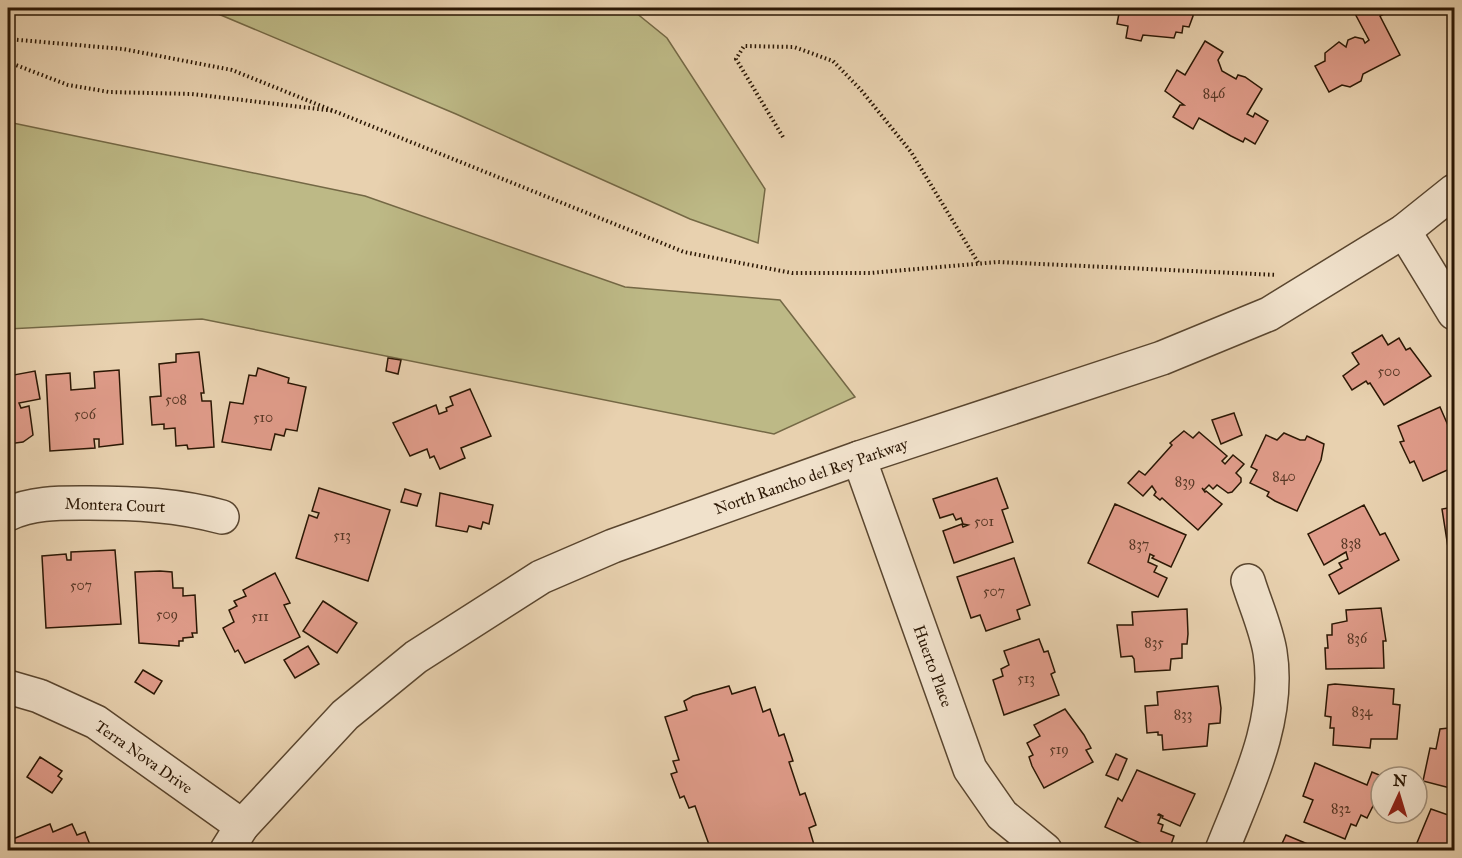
<svg xmlns="http://www.w3.org/2000/svg" width="1462" height="858" font-family="'IM FELL Great Primer',serif">
	<style>
		.green { fill: #bdb986; stroke: #746845; stroke-width: 1.5 }
		.building { fill: #e09c8a; stroke: #2b1704; stroke-width: 1.5 }
		.lines { fill: none; stroke-linecap: round; stroke-linejoin: round }
		.minor-casing { stroke: #5a462f; stroke-width: 36 }
		.path { stroke: #2b1704; stroke-width: 4; stroke-dasharray: 1.5 3; stroke-linecap: butt }
		.minor { stroke: #f0e1cb; stroke-width: 33 }
		.labels { text-anchor: middle; dominant-baseline: central; stroke-width: 4.5; stroke-linejoin: round; paint-order: stroke }
		.number-label { font-size: 14px; fill: #583826 }
		.street-label { font-size: 16px; fill: #2b1704; stroke: #f0e1cb }
	</style>
	<rect width="100%" height="100%" fill="#e8d1af"/>
	<filter id="stains"><feTurbulence type="fractalNoise" baseFrequency=".00333" numOctaves="4"/><feColorMatrix values="0 0 0 0 .2 0 0 0 0 .09 0 0 0 0 .02 0 0 0 .5 -.17"/></filter>
	<radialGradient id="worn" r=".72"><stop offset=".6" stop-color="#630" stop-opacity="0"/><stop offset="1" stop-color="#630" stop-opacity=".3"/></radialGradient>
	<g class="green">
		<path d="M204 8H630L667 38 765 189 758 243 690 219 456 114Z"/>
		<path d="M8 122 365 196 625 287 780 300 855 397 774 434 202 319 8 329Z"/>
	</g>
	<g class="building">
		<path d="M1120 8H1193V16L1189 27 1183 26 1182 33 1176 32 1174 38 1143 35 1141 41 1126 38 1128 26 1117 24Z"/>
		<path d="M1352 8H1384L1386 13 1380 16 1400 55 1363 74 1361 81 1350 87 1342 85 1329 92 1315 66 1325 61V53L1339 42 1346 47 1348 40 1355 37 1363 39 1365 43 1369 40Z"/>
		<path d="M1205 41 1223 52 1218 60 1222 71 1236 79 1238 75 1245 77 1262 89 1247 114 1253 117 1255 113 1268 121 1255 144 1245 138 1243 142 1231 136 1199 118 1193 129 1173 117 1180 105H1184L1165 91 1177 70 1185 75Z"/>
		<path d="M1382 335 1388 345 1399 338 1406 350 1410 348 1431 376 1384 405 1370 383 1368 384 1366 381 1352 390 1343 376 1359 364 1352 353Z"/>
		<path d="M199 352 204 393H201L202 401H211L214 447 188 449 187 445 176 446 175 428 164 429V424L152 425 150 397 161 396 159 364 176 362V354Z"/>
		<path d="M388 358 401 360 398 374 386 371Z"/>
		<path d="M258 368 289 378 288 383 306 387 297 431 286 429 284 436 275 434 271 450 222 442 230 402 243 404 249 375 256 376Z"/>
		<path d="M119 370 123 444 99 447V439H94L95 448 50 451 46 375 70 373 71 390 95 388 94 372Z"/>
		<path d="M35 371 40 399 19 403 21 408 29 406 33 435 23 442 8 444V376Z"/>
		<path d="M470 389 491 436 461 448 465 458 440 469 434 456 430 458 427 449 410 456 393 423 436 405 439 414 447 411 446 408 453 405 450 397Z"/>
		<path d="M1440 407 1450 430 1454 428V467L1423 481 1414 461 1410 463 1400 442 1404 441 1398 426Z"/>
		<path d="M1234 413 1242 435 1221 444 1212 420Z"/>
		<path d="M1184 431 1193 438 1199 432 1227 456 1222 461 1225 464 1233 455 1244 464 1236 473 1241 478V482L1232 492 1228 493 1217 485 1213 489 1209 485 1204 490 1202 488 1205 492 1206 491 1222 504 1198 530 1162 498 1160 500 1154 495 1156 492 1152 486 1143 496 1128 483 1139 471 1145 475 1172 445 1170 443Z"/>
		<path d="M1284 433 1300 440H1305L1307 436 1324 444 1321 460 1297 511 1275 501 1267 496 1269 492 1250 483 1257 470 1251 467 1266 435 1277 440Z"/>
		<path d="M997 478 1008 508 1002 510 1013 542 954 563 943 531 962 524 963 527 968 525 963 524 961 518 956 520 953 514 940 518 933 499Z"/>
		<path d="M319 488 390 510 368 581 296 558 309 515 317 518 319 513 312 511Z"/>
		<path d="M405 489 421 494 417 506 401 502Z"/>
		<path d="M440 493 493 505 489 524 483 522 481 529 469 526 467 532 436 526Z"/>
		<path d="M1115 504 1186 535 1171 567 1152 558 1154 556 1150 554 1148 562 1157 566 1154 572 1167 578 1158 597 1088 563Z"/>
		<path d="M1364 505 1380 535 1385 533 1399 560 1339 594 1329 575 1342 568 1339 563 1348 559 1346 552 1324 565 1308 534Z"/>
		<path d="M1454 507V559L1450 560 1442 509Z"/>
		<path d="M115 550 121 624 46 628 42 556 66 554 67 560H71V552Z"/>
		<path d="M1014 558 1030 605 1017 610 1020 619 986 631 980 615 971 618 957 577Z"/>
		<path d="M160 571 172 572 173 588H183V596L195 595 197 633H192L193 637 183 638V641H179V646L139 643 135 572Z"/>
		<path d="M275 573 290 603 284 605 300 637 245 663 238 650 235 652 223 628 234 622 229 610 237 606 234 601 246 596 243 590Z"/>
		<path d="M323 601 357 623 337 653 303 631Z"/>
		<path d="M1381 608 1386 641H1383L1384 668 1326 669 1325 648H1328L1327 635H1332V624L1347 621 1346 610Z"/>
		<path d="M1187 609 1188 634 1187 644H1182V658L1171 659 1170 670 1135 672 1134 659 1132 656 1121 657 1117 625H1133L1132 612Z"/>
		<path d="M1039 639 1044 652 1048 651 1055 672 1051 674 1059 695 1004 715 993 680 1003 676 1001 669 1009 665 1004 651Z"/>
		<path d="M308 646 319 664 295 678 284 660Z"/>
		<path d="M143 670 162 681 154 694 135 682Z"/>
		<path d="M1335 684 1394 689 1393 704 1400 705 1397 739H1371L1370 748 1333 745 1334 728H1330L1331 717 1325 716 1328 685Z"/>
		<path d="M729 686 732 694 755 687 763 712 770 709 779 736 784 734 793 761 789 762 800 795 805 793 816 825 809 828 815 848 819 847 820 850H711L695 806 689 808 684 796 680 798 671 774 677 772 673 761 679 760 665 717 687 710 684 701 693 696Z"/>
		<path d="M1218 686 1221 708 1220 723 1209 724 1207 746 1163 750 1162 735H1158V732L1147 733 1145 706 1158 705 1157 692Z"/>
		<path d="M1065 709 1084 735 1091 748 1086 750 1093 762 1044 788 1032 766 1029 757 1033 755 1027 743 1040 736 1034 725Z"/>
		<path d="M1449 728 1454 729V789L1423 781 1430 748 1436 749 1440 729Z"/>
		<path d="M1116 754 1127 759 1118 780 1106 775Z"/>
		<path d="M40 757 62 771 58 776 62 779 52 793 27 777Z"/>
		<path d="M1315 763 1367 785 1372 772 1384 777H1381V790L1367 818 1361 815 1356 826 1351 824 1345 839 1304 822 1313 800 1303 796Z"/>
		<path d="M1137 770 1195 794 1180 826 1162 818 1163 816 1159 814 1158 815 1161 816 1158 823 1163 825 1161 831 1174 836 1169 850H1155L1105 827 1118 798 1122 801Z"/>
		<path d="M1431 809 1454 817V850H1414Z"/>
		<path d="M50 824 53 832 72 824 77 835 85 832 92 850H11L8 841Z"/>
		<path d="M1286 835 1310 845 1318 850H1279Z"/>
	</g>
	<g class="lines">
		<defs>
			<g id="minor">
				<path d="M1404 231 1454 313"/>
				<path d="M859 458 970 769 1002 815 1045 850"/>
				<path d="M8 514C33 502 61 503 89 503 135 503 178 505 222 517"/>
				<path d="M8 687 39 696 96 722 242 826"/>
				<path d="M227 850 242 826 345 715 416 657 541 577 613 546 859 458 1162 358 1269 314 1404 231 1454 191"/>
				<path d="M1222 850C1246 789 1281 720 1270 652 1266 628 1255 604 1248 581"/>
			</g>
		</defs>
		<use href="#minor" class="minor-casing"/>
		<g class="path">
			<path d="M8 39 123 49 232 70 684 252 792 273H870L998 262 1277 275"/>
			<path d="M8 62 68 85 109 92 192 94 335 111"/>
			<path d="M783 137 736 59 744 46 794 47 833 61 861 90 911 152 979 264"/>
		</g>
		<use href="#minor" class="minor"/>
	</g>
	<g class="labels">
		<g class="number-label">
			<text x="1214" y="93">846</text>
			<text x="1389" y="371">500</text>
			<text x="176" y="399">508</text>
			<text x="85" y="414">506</text>
			<text x="263" y="417">510</text>
			<text x="1284" y="476">840</text>
			<text x="1185" y="481">839</text>
			<text x="984" y="521">501</text>
			<text x="342" y="535">513</text>
			<text x="1351" y="543">838</text>
			<text x="1139" y="544">837</text>
			<text x="81" y="585">507</text>
			<text x="994" y="591">507</text>
			<text x="167" y="614">509</text>
			<text x="260" y="616">511</text>
			<text x="1357" y="638">836</text>
			<text x="1154" y="642">835</text>
			<text x="1026" y="678">513</text>
			<text x="1362" y="711">834</text>
			<text x="1183" y="714">833</text>
			<text x="1059" y="749">519</text>
			<text x="1341" y="808">832</text>
		</g>
		<g class="street-label">
			<text transform="translate(811 476) rotate(-19)">North Rancho del Rey Parkway</text>
			<text transform="translate(115 505) rotate(2)">Montera Court</text>
			<text transform="translate(933 666) rotate(70)">Huerto Place</text>
			<text transform="translate(144 757) rotate(35)">Terra Nova Drive</text>
		</g>
	</g>
	<rect width="1462" height="858" fill="none" stroke="#e8d1af" stroke-width="30"/>
	<rect x="9" y="9" width="1444" height="840" fill="none" stroke="#2b1704" stroke-width="3"/>
	<rect x="15" y="15" width="1432" height="828" fill="none" stroke="#2b1704" stroke-width="1.5"/>
	<g transform="translate(1399 795) rotate(4)"><circle r="28" fill="#f0e1cb" stroke="#a1907b" stroke-width="1.5"/>
	<path d="M0-4.5L10 22L0 15L-10 22Z" fill="#8f2418"/>
	<text y="-9" font-size="16" font-weight="bold" text-anchor="middle" fill="#2b1704">N</text>
	</g>
	<rect width="100%" height="100%" filter="url(#stains)"/>
	<rect width="100%" height="100%" fill="url(#worn)"/>
</svg>
